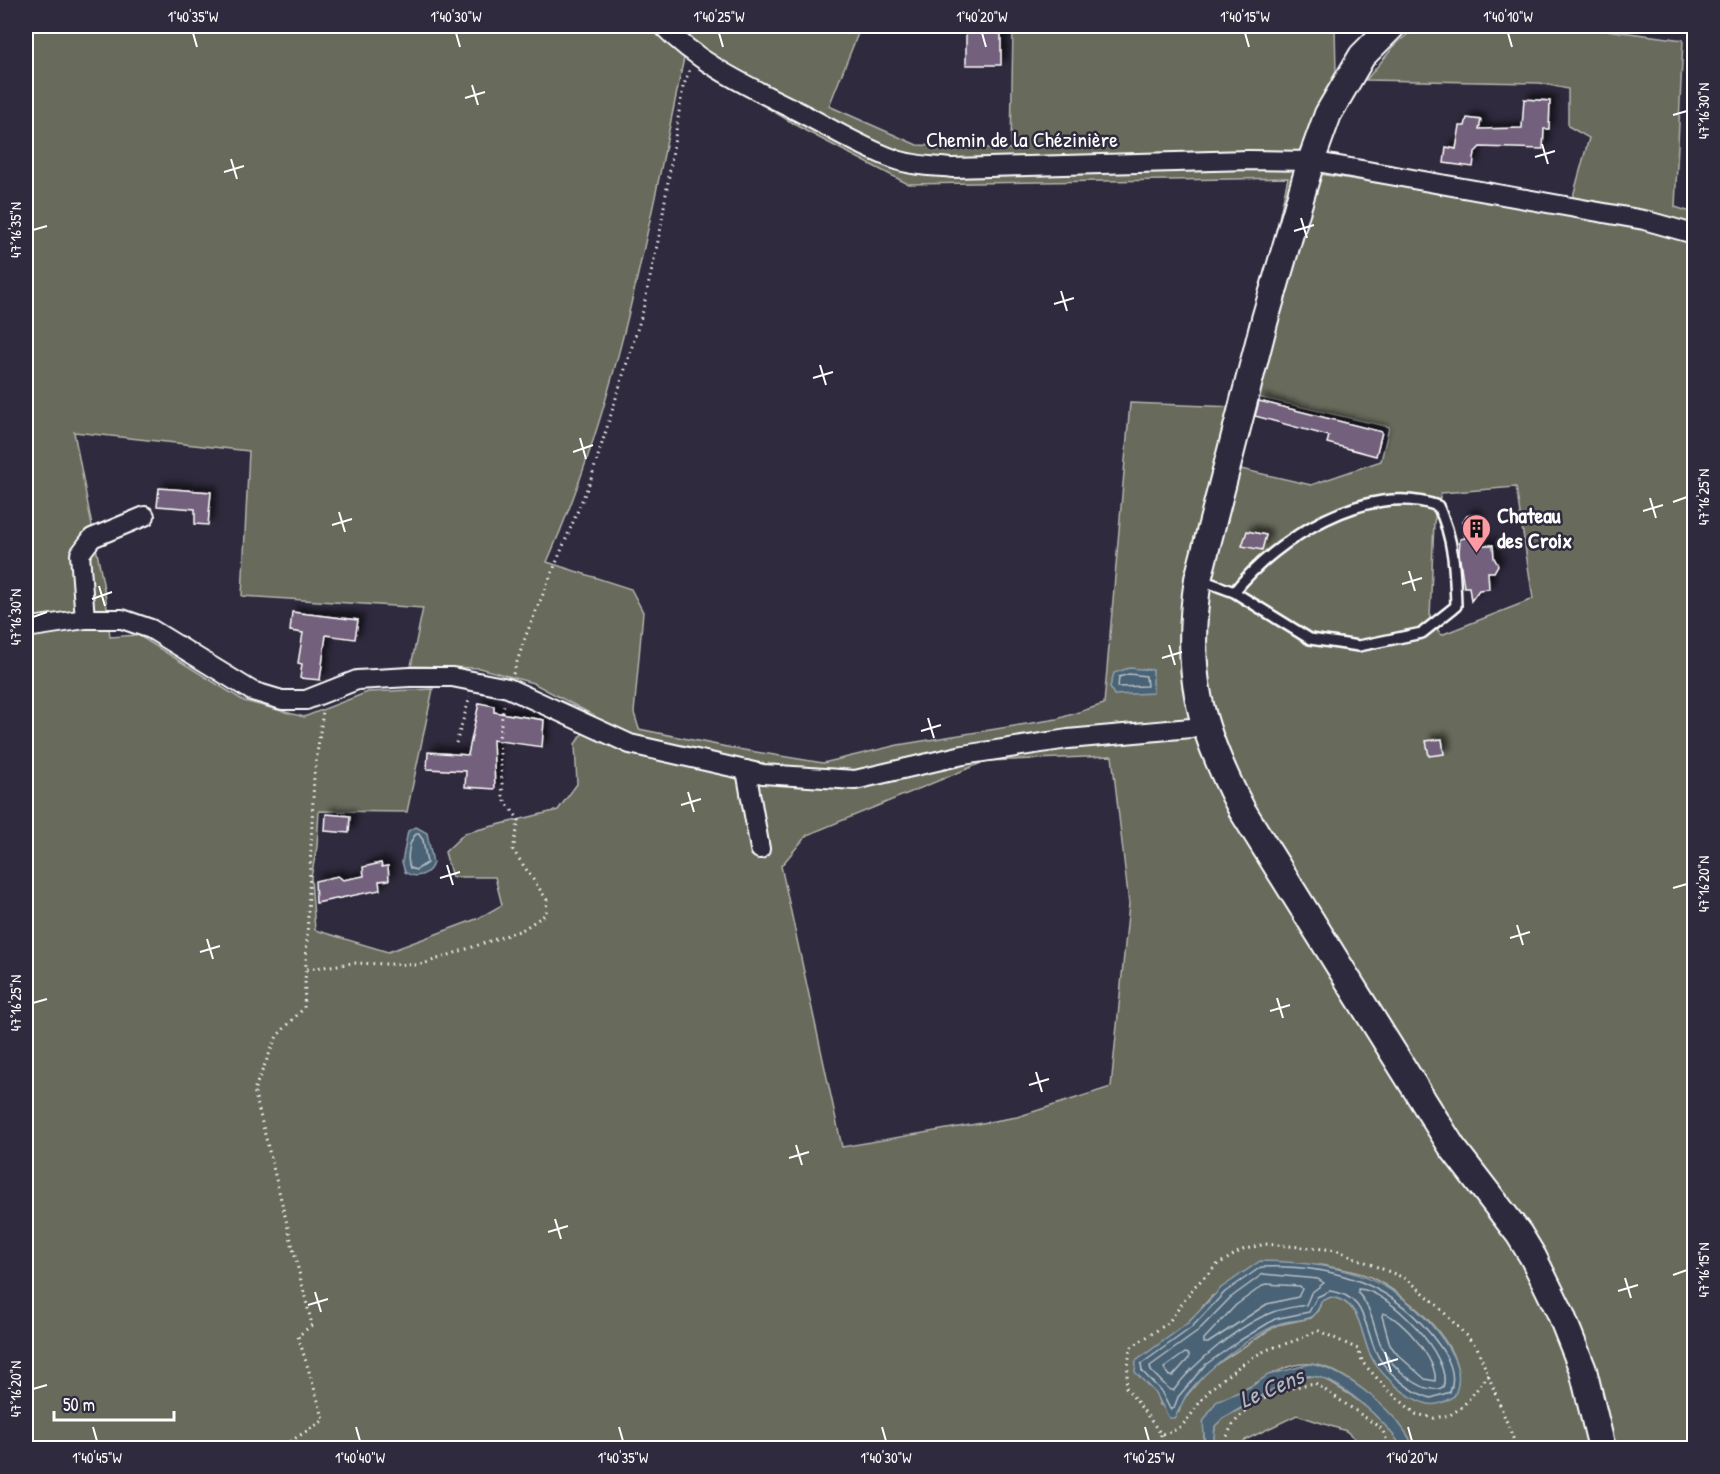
<svg xmlns="http://www.w3.org/2000/svg" width="1720" height="1474" font-family="'Patrick Hand',sans-serif">
	<style>
		.green { fill: #686a5c; stroke: #b4b4ae; stroke-width: 1.5; fill-rule: evenodd }
		.water { fill: #4a6274; stroke: #92a1ac; stroke-width: 1.5 }
		.lines { fill: none; stroke-linecap: round; stroke-linejoin: round }
		.shore { stroke: #b7c0c7; stroke-width: 1.5 }
		.building { fill: #73617b; stroke: #fff; stroke-width: 1.5; filter: url(#shadow) }
		.lane-casing { stroke: #fff; stroke-width: 14 }
		.street-casing { stroke: #fff; stroke-width: 22 }
		.secondary-casing { stroke: #fff; stroke-width: 30 }
		.path { stroke: #fff; stroke-width: 3; stroke-dasharray: 1.5 4.5; stroke-linecap: butt }
		.lane { stroke: #2f2a3d; stroke-width: 9 }
		.street { stroke: #2f2a3d; stroke-width: 18 }
		.secondary { stroke: #2f2a3d; stroke-width: 26 }
		.ticks { fill: none; stroke: #fff; stroke-width: 2 }
		.labels { text-anchor: middle; dominant-baseline: central; stroke-width: 5; stroke-linejoin: round; paint-order: stroke }
		.street-label { font-size: 22px; fill: #fff; stroke: #2f2a3d }
		.poi-label { font-size: 22px; font-weight: bold; fill: #fff; stroke: #2f2a3d; text-anchor: start }
		.water-label { font-size: 24px; font-style: italic; fill: #aeb8c0; stroke: #2f2a3d }
		.neatline { fill: none; stroke: #fff; stroke-width: 2 }
		.ticks-label { font-size: 15px; text-anchor: middle; fill: #fff }
	</style>
	<defs>
		<filter id="shadow"><feDropShadow dx="5.5" dy="-5.5" stdDeviation="3" flood-color="#0009"/></filter>
	</defs>
	<rect width="100%" height="100%" fill="#2f2a3d"/>
	<filter id="ink" filterUnits="userSpaceOnUse"><feTurbulence type="fractalNoise" baseFrequency=".0167" numOctaves="2"/><feDisplacementMap in="SourceGraphic" scale="12" xChannelSelector="R" yChannelSelector="G"/><feConvolveMatrix kernelMatrix="1 2 1 2 8 2 1 2 1" color-interpolation-filters="sRGB"/></filter>
	<g filter="url(#ink)">
		<path class="green" d="M26 26H861L829 106 917 145 1011 149 1013 26H1335L1336 73 1290 170 1569 211 1589 138 1568 126V89L1540 83 1366 80 1395 45 1417 26H1575L1683 40 1675 207 1694 213V1448H1366L1346 1431 1297 1415 1245 1440 1238 1448H1213L1215 1426 1223 1418 1298 1378 1313 1376 1321 1377 1349 1394 1370 1410 1391 1431 1409 1438C1393 1412 1344 1367 1311 1364 1284 1362 1262 1381 1240 1392 1233 1396 1220 1398 1215 1404 1204 1418 1202 1430 1205 1447L1200 1448H26ZM684 58 806 131 908 184 1288 178 1240 393 1389 427 1381 461 1311 485 1219 464 1235 407 1130 403 1104 704 1057 719 898 745 823 763 732 748 639 729 634 713 643 612 631 589 547 562C618 403 648 228 684 58ZM74 432 249 451 242 596 423 608 411 666 479 668 533 683 595 716 575 744 577 784 558 810 465 833 445 852 452 877H495L502 905 479 918 388 952 315 930 311 877 317 847 319 811 407 812 433 689 368 692 304 717 244 701 138 635 110 637 106 599ZM1516 487 1533 599 1441 635 1430 617 1434 522 1441 493ZM1112 756 1129 904 1111 1087 1017 1117 842 1147 781 866 807 835 986 761ZM1320 1265C1337 1268 1354 1270 1370 1277 1406 1294 1475 1350 1454 1396 1439 1391 1389 1377 1380 1369 1357 1347 1369 1303 1331 1297L1321 1301 1319 1310 1311 1318 1277 1325 1209 1369 1182 1401 1179 1412 1160 1405 1156 1394 1169 1338 1188 1323 1212 1296Z"/>
		<g class="water">
			<path d="M1129 668 1153 670V693L1114 695 1110 687 1114 673Z"/>
			<path d="M416 827 427 833 433 863C429 876 415 879 405 872L402 862 408 831Z"/>
			<path d="M1260 1261C1337 1262 1397 1275 1444 1341 1456 1359 1464 1376 1454 1396 1446 1401 1438 1406 1428 1404 1408 1400 1378 1373 1370 1354 1359 1330 1362 1302 1331 1297L1321 1301C1315 1327 1295 1316 1276 1325 1247 1339 1207 1368 1187 1394 1182 1402 1180 1410 1174 1418H1169L1156 1394 1135 1372 1136 1361 1188 1323 1221 1288Z"/>
			<path d="M1310 1364C1347 1370 1400 1414 1414 1448H1402C1389 1424 1335 1372 1305 1376 1283 1379 1244 1408 1223 1418L1215 1426 1213 1448H1200L1205 1446 1203 1422 1216 1402 1252 1386 1268 1375Z"/>
		</g>
		<g class="lines">
			<g class="shore">
				<path d="M1129 674 1146 676 1147 686 1118 687 1119 677Z"/>
				<path d="M418 833 423 840 427 863 416 870 410 868C406 858 409 838 418 833Z"/>
				<path d="M1261 1267C1334 1264 1396 1284 1439 1345 1449 1359 1457 1375 1450 1392L1431 1398C1411 1393 1383 1370 1375 1350 1364 1324 1365 1295 1330 1291L1317 1297 1309 1312 1275 1319 1239 1341 1205 1365 1178 1397 1174 1408 1170 1409 1161 1391 1142 1371 1141 1364 1191 1328 1225 1292Z"/>
				<path d="M1263 1274 1318 1279 1324 1283 1311 1293 1306 1305C1295 1307 1284 1308 1273 1312 1241 1324 1194 1362 1174 1390H1170L1151 1371 1150 1366 1196 1333 1230 1298Z"/>
				<path d="M1265 1284 1300 1286 1302 1289 1298 1297 1267 1304 1208 1343H1204V1339L1236 1305Z"/>
				<path d="M1358 1289C1387 1288 1454 1358 1443 1387 1425 1398 1389 1365 1382 1348 1373 1328 1373 1309 1358 1293Z"/>
				<path d="M1383 1313C1401 1317 1439 1362 1435 1381L1425 1379 1398 1355 1390 1345 1382 1316Z"/>
				<path d="M1185 1353 1189 1354V1358L1173 1376H1169L1164 1368Z"/>
			</g>
		</g>
		<g class="building">
			<rect x="966" y="26" width="35" height="39"/>
			<path d="M1524 99 1550 101 1549 129H1544L1543 149 1480 147 1475 152 1473 167 1444 163 1446 147 1456 149 1460 126H1465L1467 118 1481 120 1479 129 1522 128Z"/>
			<path d="M1259 401 1382 432 1376 456 1327 443 1329 436 1255 416Z"/>
			<path d="M159 488 211 492 208 525 195 524V509L157 506Z"/>
			<path d="M1473 515 1478 519 1479 537H1482L1483 545H1493L1494 558 1498 565 1494 572H1488L1489 589 1479 590 1471 601 1469 587H1464L1459 553 1460 539 1465 538 1463 522 1467 516Z"/>
			<path d="M1247 531 1266 535 1262 550 1242 546Z"/>
			<path d="M292 612 358 620 355 639 326 635 320 680 300 678 302 664 298 663 303 633 290 631Z"/>
			<path d="M479 703 494 706V712L544 720 542 747 493 740 495 789 465 787 466 771 427 769 428 752 468 755Z"/>
			<path d="M1442 739 1444 754 1429 756 1426 741Z"/>
			<path d="M326 814 350 816 349 833 325 831Z"/>
			<path d="M381 863 382 867 388 866 389 880 379 881 380 890 316 903 315 881 338 876 343 880 364 876 363 867Z"/>
		</g>
		<g class="lines">
			<defs>
				<path id="lane" d="M1199 579 1234 592 1310 639 1359 646 1422 633 1456 606C1455 571 1454 538 1438 506 1368 480 1276 539 1234 592"/>
				<g id="street">
					<path d="M663 26C702 67 757 90 807 116 835 131 864 148 894 159 912 166 933 166 953 168L1249 160 1311 161 1644 220 1694 234"/>
					<path d="M85 619 80 554 92 538 145 516"/>
					<path d="M26 628 85 619H122L151 629 252 691 282 700H306L357 680 410 677H452L508 688 630 744 763 774 855 780 963 755 1068 739 1191 728 1204 724"/>
					<path d="M746 770 760 849"/>
				</g>
				<path id="secondary" d="M1392 26 1362 56 1328 114 1311 161 1265 319 1198 579C1184 673 1199 727 1242 810L1452 1147 1519 1234 1533 1257 1560 1312 1583 1370 1602 1448"/>
			</defs>
			<use href="#lane" class="lane-casing"/>
			<use href="#street" class="street-casing"/>
			<use href="#secondary" class="secondary-casing"/>
			<g class="path">
				<path d="M513 674 526 635 591 479 642 314 660 232 683 87 690 69"/>
				<path d="M456 743 470 697"/>
				<path d="M307 969 353 963 420 965 522 930 546 914 547 900 513 850 519 820 503 798 499 738 504 703"/>
				<path d="M1489 1375 1462 1407 1450 1415 1434 1418 1416 1414 1389 1391 1363 1363 1358 1349 1317 1330C1302 1340 1286 1343 1269 1349 1250 1357 1227 1375 1211 1389 1193 1406 1189 1431 1161 1434L1126 1387 1130 1348 1168 1323 1194 1287 1217 1265 1242 1250 1265 1244 1336 1250 1407 1279 1433 1301 1477 1347 1517 1448"/>
				<path d="M280 1448 324 1420 298 1336 312 1325 254 1090 277 1036 304 1008 314 776 323 711"/>
				<path d="M1160 1448 1161 1434"/>
				<path d="M1224 1448C1230 1407 1278 1389 1315 1383L1382 1429 1390 1448"/>
			</g>
			<use href="#lane" class="lane"/>
			<use href="#street" class="street"/>
			<use href="#secondary" class="secondary"/>
		</g>
	</g>
	<path class="ticks" d="M193 33 197 47M456 33 460 47M719 33 723 47M982 33 986 47M1245 33 1249 47M1508 33 1512 47M472 85 478 105M465 98 485 92M1673 115 1687 111M1542 144 1548 164M1535 157 1555 151M231 159 237 179M224 172 244 166M1301 218 1307 238M33 230 47 226M1294 231 1314 225M1061 291 1067 311M1054 304 1074 298M820 365 826 385M813 378 833 372M580 438 586 459M573 452 593 445M1650 498 1656 518M1673 502 1687 497M1643 511 1663 505M339 512 345 532M332 525 352 519M1409 571 1415 591M1402 584 1422 578M99 586 105 606M92 599 112 592M33 617 47 612M1169 645 1175 665M1162 658 1182 652M928 718 934 738M921 731 941 725M688 792 694 812M681 805 701 799M447 865 453 885M440 878 460 872M1673 888 1687 884M1517 925 1523 945M1510 938 1530 932M207 939 213 959M200 952 220 946M1277 998 1283 1018M33 1003 47 999M1270 1011 1290 1005M1036 1072 1042 1092M1029 1085 1049 1079M796 1145 802 1165M789 1158 809 1152M555 1219 561 1239M548 1232 568 1226M1673 1275 1687 1270M1625 1278 1631 1298M1618 1291 1638 1285M315 1292 321 1312M308 1305 328 1299M1385 1352 1391 1372M1378 1365 1398 1359M33 1389 47 1385M93 1427 97 1441M356 1427 360 1441M619 1427 623 1441M882 1427 886 1441M1145 1427 1149 1441M1408 1427 1412 1441"/>
	<defs>
		<symbol id="building-pin" viewBox="-11 -11 22 30"><path d="M0 17L-7.5 6A9.5 9.5 0 1 1 7.5 6Z" fill="#ff9aa2" stroke="#2f2a3d"/><path d="M-4-6H4V6H1V3H-1V6H-4ZM-2.5-4.3h1.7v1.8h-1.7ZM.8-4.3h1.7v1.8H.8ZM-2.5-1h1.7V.8h-1.7ZM.8-1h1.7V.8H.8Z" fill="#111"/></symbol>
	</defs>
	<g fill-rule="evenodd">
		<use href="#building-pin" x="1460" y="512" width="33" height="45"/>
	</g>
	<g class="labels">
		<g class="street-label">
			<text x="1022" y="139">Chemin de la Chézinière</text>
		</g>
		<g class="poi-label">
			<text x="1497" y="515">Chateau<tspan x="1497" dy="25">des Croix</tspan></text>
		</g>
		<g class="water-label">
			<text transform="translate(1271 1387) rotate(-23)">Le Cens</text>
		</g>
	</g>
	<rect width="1720" height="1474" fill="none" stroke="#2f2a3d" stroke-width="66"/>
	<path d="M54 1411v9h120v-9" fill="none" stroke="#ffffff" stroke-width="3"/>
	<text x="63" y="1411" font-size="18" fill="#ffffff" stroke="#2f2a3d" stroke-width="4.5" paint-order="stroke">50 m</text>
	<rect x="33" y="33" width="1654" height="1408" class="neatline"/>
	<g class="ticks-label">
		<text x="193" y="22">1°40'35"W</text>
		<text x="456" y="22">1°40'30"W</text>
		<text x="719" y="22">1°40'25"W</text>
		<text x="982" y="22">1°40'20"W</text>
		<text x="1245" y="22">1°40'15"W</text>
		<text x="1508" y="22">1°40'10"W</text>
		<text transform="translate(1704 111) rotate(-90)" y="5">47°16'30"N</text>
		<text transform="translate(16 230) rotate(-90)" y="5">47°16'35"N</text>
		<text transform="translate(1704 497) rotate(-90)" y="5">47°16'25"N</text>
		<text transform="translate(16 617) rotate(-90)" y="5">47°16'30"N</text>
		<text transform="translate(1704 884) rotate(-90)" y="5">47°16'20"N</text>
		<text transform="translate(16 1003) rotate(-90)" y="5">47°16'25"N</text>
		<text transform="translate(1704 1270) rotate(-90)" y="5">47°16'15"N</text>
		<text transform="translate(16 1389) rotate(-90)" y="5">47°16'20"N</text>
		<text x="97" y="1463">1°40'45"W</text>
		<text x="360" y="1463">1°40'40"W</text>
		<text x="623" y="1463">1°40'35"W</text>
		<text x="886" y="1463">1°40'30"W</text>
		<text x="1149" y="1463">1°40'25"W</text>
		<text x="1412" y="1463">1°40'20"W</text>
	</g>
</svg>
